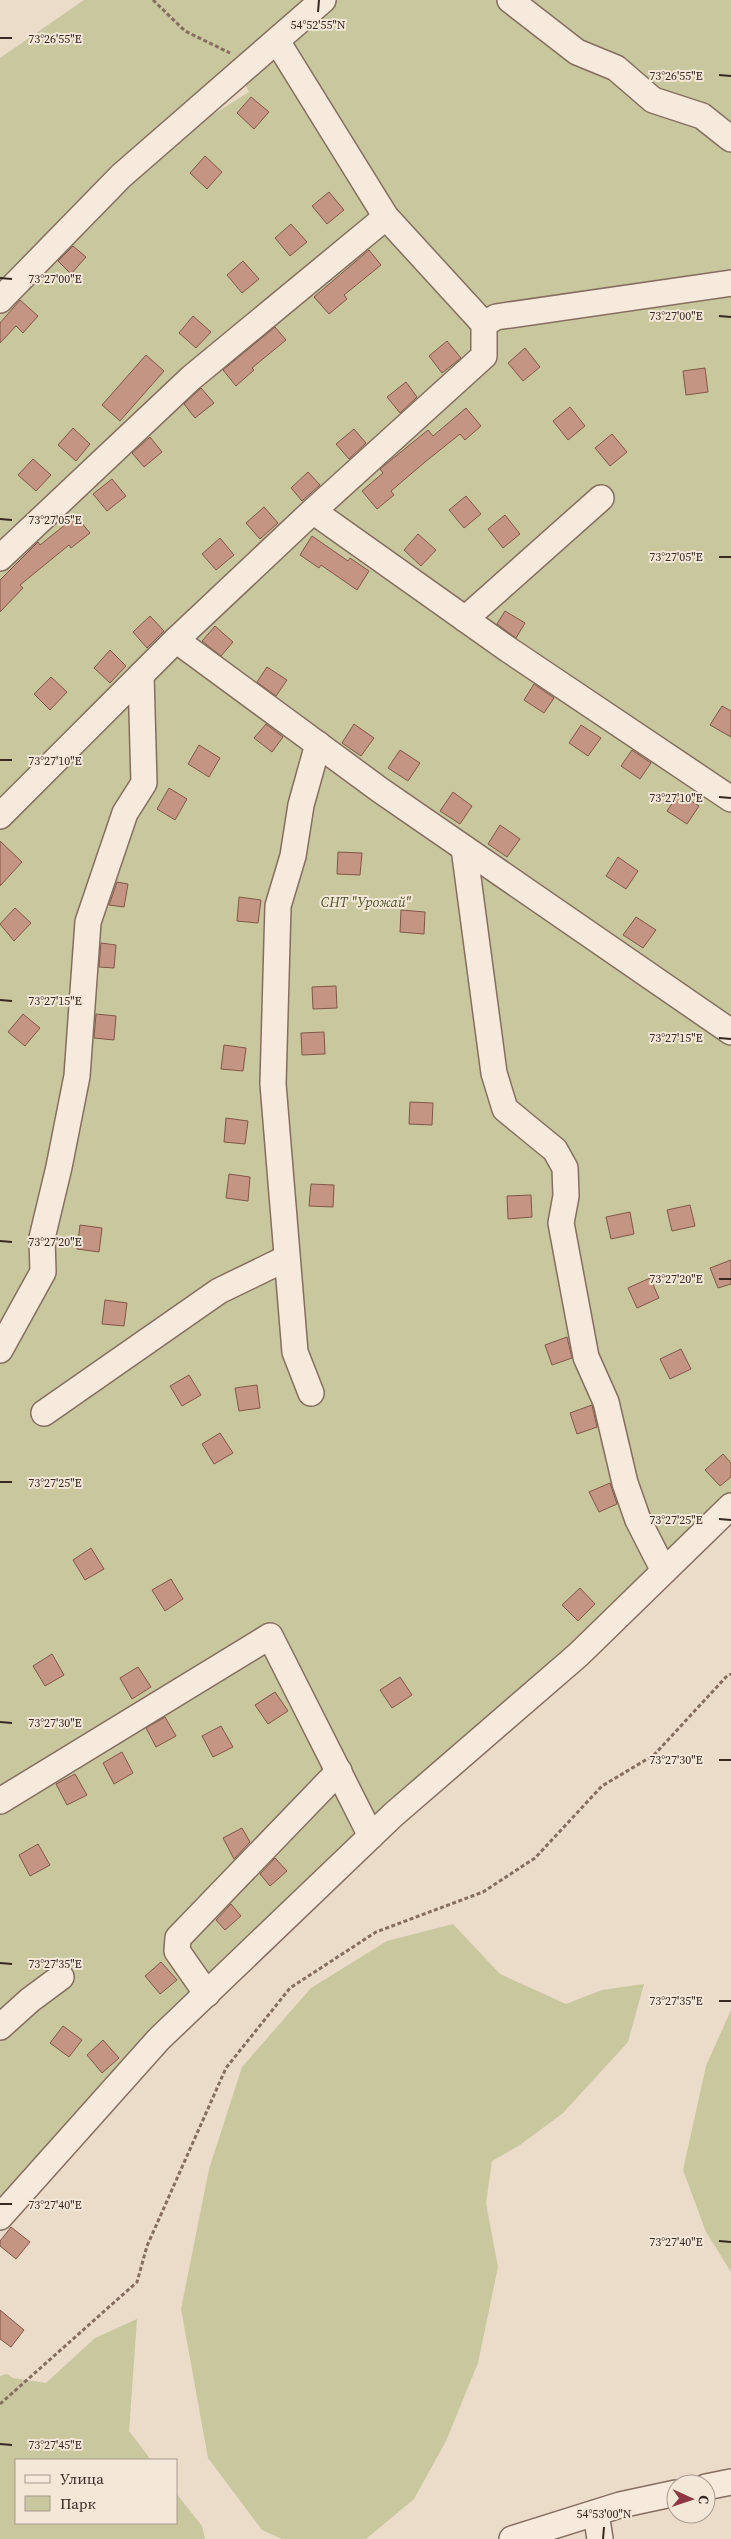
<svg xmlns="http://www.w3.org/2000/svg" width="731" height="2539" font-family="'Source Serif 4',serif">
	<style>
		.green { fill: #c8c79e; fill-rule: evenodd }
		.building { fill: #c59583; stroke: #825648 }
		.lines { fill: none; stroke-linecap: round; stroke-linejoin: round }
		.minor-casing { stroke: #856e60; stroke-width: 28 }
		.path { stroke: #856e60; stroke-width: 3; stroke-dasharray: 4 2.5; stroke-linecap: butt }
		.minor { stroke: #f6eadc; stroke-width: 25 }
		.ticks { fill: none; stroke: #372922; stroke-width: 2 }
		.labels { text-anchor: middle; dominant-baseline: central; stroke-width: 4; stroke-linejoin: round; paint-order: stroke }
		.park-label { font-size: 14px; font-style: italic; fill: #4e522a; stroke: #f3e7d8 }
		.ticks-label { font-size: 12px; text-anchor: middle; fill: #372922; stroke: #f3e7d8; stroke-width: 4; stroke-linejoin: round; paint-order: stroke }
	</style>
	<rect width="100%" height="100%" fill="#ebdcca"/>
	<g class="green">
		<path d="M84 0H731V1511L186 2013 0 2217V58ZM244 82 249 92 182 134Z"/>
		<path d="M453 1924 500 1974 566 2004 602 1990 644 1984 628 2042 563 2113 520 2145 492 2161 486 2203 498 2267 478 2363 446 2441 414 2499 366 2539H282L262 2530 208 2458 181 2309 209 2169 242 2067 311 1988 387 1941Z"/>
		<path d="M731 2010V2272L706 2232 683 2170 706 2066Z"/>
		<path d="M137 2319 129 2431 151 2460H16V2523H176V2493L202 2526 205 2539H0V2376L7 2374 13 2378 46 2383 95 2338Z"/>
	</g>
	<g class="building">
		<path d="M251 97 269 112 254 129 237 113Z"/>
		<path d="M205 156 222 172 207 189 190 173Z"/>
		<path d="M329 192 344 210 327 224 312 206Z"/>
		<path d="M291 224 307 242 290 256 275 238Z"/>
		<path d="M73 246 86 257 71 274 58 261Z"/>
		<path d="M369 250 381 265 344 295 347 299 329 314 314 297Z"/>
		<path d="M243 261 259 279 242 293 227 275Z"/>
		<path d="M20 300 38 316 23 333 16 326 0 343V323Z"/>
		<path d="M193 316 211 332 196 348 179 333Z"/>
		<path d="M275 327 286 340 252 368 254 370 236 386 223 370Z"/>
		<path d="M447 341 461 358 442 373 429 356Z"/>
		<path d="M525 348 540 367 523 381 508 363Z"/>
		<path d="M146 355 164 371 120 421 102 405Z"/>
		<path d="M705 368 708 392 686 395 683 371Z"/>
		<path d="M406 382 417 397 400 413 387 397Z"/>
		<path d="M201 388 214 403 195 418 184 404Z"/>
		<path d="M570 407 585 426 568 440 553 421Z"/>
		<path d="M466 408 481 426 465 440 460 434 425 462 391 491 394 495 377 509 362 491 383 473 380 469 428 430 433 436Z"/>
		<path d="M73 428 90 444 76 461 58 445Z"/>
		<path d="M354 429 366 443 349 459 336 444Z"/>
		<path d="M612 434 627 452 610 466 595 448Z"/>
		<path d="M150 437 162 452 144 467 132 453Z"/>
		<path d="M33 459 51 475 36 491 18 475Z"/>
		<path d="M308 472 320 485 302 501 291 488Z"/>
		<path d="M112 479 126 496 107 511 93 494Z"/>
		<path d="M466 496 481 514 464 528 449 510Z"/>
		<path d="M264 507 278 523 260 539 246 523Z"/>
		<path d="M505 515 520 534 503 548 488 529Z"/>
		<path d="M76 516 90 533 71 548 69 545 20 585 23 588 0 612V580L38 542 40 545Z"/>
		<path d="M418 534 436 550 421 566 404 550Z"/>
		<path d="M312 536 348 561 350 558 369 571 357 590 321 565 319 568 300 555Z"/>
		<path d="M220 538 234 555 216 570 202 554Z"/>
		<path d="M505 611 525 623 516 638 497 624Z"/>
		<path d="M150 616 164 631 147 648 133 632Z"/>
		<path d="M215 626 233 642 221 656 202 641Z"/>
		<path d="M110 650 126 666 110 683 94 668Z"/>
		<path d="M267 667 287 680 276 696 257 682Z"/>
		<path d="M51 677 67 692 50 710 34 694Z"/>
		<path d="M534 684 554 698 544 713 524 700Z"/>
		<path d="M722 706 731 711V737L710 725Z"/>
		<path d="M266 724 283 737 272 752 254 738Z"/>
		<path d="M354 724 374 738 361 756 342 743Z"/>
		<path d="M581 725 601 738 588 756 569 743Z"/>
		<path d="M199 745 220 758 209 777 188 764Z"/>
		<path d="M400 750 420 763 408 781 388 768Z"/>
		<path d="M632 750 651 763 640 779 621 766Z"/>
		<path d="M169 788 187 799 175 820 157 809Z"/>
		<path d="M453 792 472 806 460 824 440 811Z"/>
		<path d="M679 793 699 806 687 824 667 811Z"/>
		<path d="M500 825 520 839 507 857 488 844Z"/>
		<path d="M0 841 22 862 0 886Z"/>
		<path d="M338 852 362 853 360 875 337 874Z"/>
		<path d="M618 857 638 871 626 889 606 876Z"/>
		<path d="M117 882 128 884 124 907 109 905Z"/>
		<path d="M239 897 261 900 258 923 237 921Z"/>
		<path d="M15 908 31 923 14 941 0 924Z"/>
		<path d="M401 910 425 912 424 934 400 932Z"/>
		<path d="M636 917 656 930 643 948 623 935Z"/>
		<path d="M101 943 116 945 114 968 99 967Z"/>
		<path d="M336 986 337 1008 313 1009 312 987Z"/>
		<path d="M23 1014 40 1028 25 1046 8 1032Z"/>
		<path d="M96 1014 116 1016 114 1040 94 1038Z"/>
		<path d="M324 1032 325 1054 302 1055 301 1033Z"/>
		<path d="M224 1045 246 1048 243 1071 221 1069Z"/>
		<path d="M410 1102 433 1103 432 1125 409 1124Z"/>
		<path d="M226 1118 248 1121 245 1144 224 1142Z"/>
		<path d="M229 1174 250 1177 248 1201 226 1198Z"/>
		<path d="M311 1184 334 1185 333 1207 309 1206Z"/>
		<path d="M531 1195 532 1217 508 1219 507 1196Z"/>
		<path d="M690 1205 695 1226 672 1231 667 1210Z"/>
		<path d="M630 1212 634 1234 611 1239 606 1217Z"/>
		<path d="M80 1225 102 1228 99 1252 77 1249Z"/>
		<path d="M731 1260V1284L718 1288 710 1268Z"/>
		<path d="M650 1278 659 1298 637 1308 628 1288Z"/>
		<path d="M105 1300 127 1303 124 1326 102 1324Z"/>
		<path d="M567 1337 572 1358 552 1365 545 1345Z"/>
		<path d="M681 1349 691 1369 670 1379 660 1359Z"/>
		<path d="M189 1375 201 1395 182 1406 170 1386Z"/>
		<path d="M257 1385 260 1408 239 1411 235 1388Z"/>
		<path d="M592 1405 597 1427 577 1434 570 1413Z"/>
		<path d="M220 1433 233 1453 214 1464 202 1444Z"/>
		<path d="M723 1454 731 1463V1477L720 1486 705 1470Z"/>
		<path d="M610 1483 617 1504 599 1512 589 1492Z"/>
		<path d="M91 1548 104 1569 85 1580 73 1560Z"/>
		<path d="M171 1579 183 1599 165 1611 152 1590Z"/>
		<path d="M580 1588 595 1604 578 1621 562 1605Z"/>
		<path d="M52 1654 64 1675 45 1686 33 1666Z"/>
		<path d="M138 1667 151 1687 132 1699 120 1678Z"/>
		<path d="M400 1677 412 1695 392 1708 380 1690Z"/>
		<path d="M275 1692 288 1711 268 1724 255 1705Z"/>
		<path d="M165 1717 176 1736 156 1747 146 1728Z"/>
		<path d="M221 1726 233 1747 213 1757 202 1736Z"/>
		<path d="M122 1752 133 1773 114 1784 103 1763Z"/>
		<path d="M75 1774 87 1795 67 1805 56 1784Z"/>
		<path d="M242 1828 250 1842 234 1859 223 1838Z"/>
		<path d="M38 1844 50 1865 30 1876 19 1855Z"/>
		<path d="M275 1858 287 1871 270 1886 260 1874Z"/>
		<path d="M231 1904 241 1916 225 1930 216 1920Z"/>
		<path d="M161 1962 177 1980 160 1994 145 1976Z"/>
		<path d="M63 2026 82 2040 69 2057 50 2043Z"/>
		<path d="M103 2040 119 2058 102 2073 87 2055Z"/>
		<path d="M11 2227 30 2242 16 2259 0 2246V2241Z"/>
		<path d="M0 2310 24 2330 11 2347 0 2339Z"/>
	</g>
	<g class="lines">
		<defs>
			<g id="minor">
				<path d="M510 0 577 52 616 68 653 100 702 116 731 139"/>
				<path d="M277 41 386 217 484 324V356L313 511 176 640 380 790 731 1032"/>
				<path d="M0 300 121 176 323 0"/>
				<path d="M484 324 496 317 731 283"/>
				<path d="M313 511 509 650 731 799"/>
				<path d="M0 558 191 378 386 217"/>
				<path d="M465 619 601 498"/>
				<path d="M0 816 176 640"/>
				<path d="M464 848 494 1073 505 1109 555 1150 565 1168 566 1196 561 1223 586 1357 606 1402 625 1483 638 1520 664 1571"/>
				<path d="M0 1350 43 1272 42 1238 59 1167 77 1076 88 922 125 813 144 783 141 675"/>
				<path d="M311 1393 295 1352 273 1084 278 906 293 856 301 805 318 744"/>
				<path d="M44 1413 219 1291 287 1258"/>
				<path d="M0 1801 270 1636 371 1836"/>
				<path d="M207 1994 177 1951 178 1938 339 1771"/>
				<path d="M0 2027 30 2000 61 1977"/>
				<path d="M0 2217 159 2039 393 1815 578 1655 731 1506"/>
				<path d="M706 2487 731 2482"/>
				<path d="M596 2513 600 2539"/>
				<path d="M512 2539 620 2505 676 2493"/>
			</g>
		</defs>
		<use href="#minor" class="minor-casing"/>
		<g class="path">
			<path d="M153 0 185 31 230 53"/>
			<path d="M0 2404 137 2282 147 2246 226 2068 290 1988 376 1932 483 1892 535 1858 602 1786 654 1755 726 1677 731 1674"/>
		</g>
		<use href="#minor" class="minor"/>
	</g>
	<path class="ticks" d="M318 12 319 0M0 38H12M719 75 731 76M0 278 12 279M719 316 731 317M0 519 12 520M719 557H731M0 760H12M719 797 731 798M0 1000 12 1001M719 1038 731 1039M0 1241 12 1242M719 1279H731M0 1482H12M719 1519 731 1520M0 1722 12 1723M719 1760H731M0 1963 12 1964M719 2001H731M0 2204H12M719 2241 731 2242M0 2444 12 2445M603 2539 604 2527"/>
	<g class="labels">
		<g class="park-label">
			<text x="366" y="902">СНТ "Урожай"</text>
		</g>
	</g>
	<g class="ticks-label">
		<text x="318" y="29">54°52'55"N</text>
		<text x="55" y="43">73°26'55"E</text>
		<text x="676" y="80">73°26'55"E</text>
		<text x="55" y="283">73°27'00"E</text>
		<text x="676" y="320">73°27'00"E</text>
		<text x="55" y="524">73°27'05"E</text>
		<text x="676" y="561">73°27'05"E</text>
		<text x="55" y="765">73°27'10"E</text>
		<text x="676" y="802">73°27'10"E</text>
		<text x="55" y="1005">73°27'15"E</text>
		<text x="676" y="1042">73°27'15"E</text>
		<text x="55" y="1246">73°27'20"E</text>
		<text x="676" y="1283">73°27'20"E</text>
		<text x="55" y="1487">73°27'25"E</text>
		<text x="676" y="1524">73°27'25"E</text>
		<text x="55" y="1727">73°27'30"E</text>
		<text x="676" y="1764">73°27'30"E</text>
		<text x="55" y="1968">73°27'35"E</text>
		<text x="676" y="2005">73°27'35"E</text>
		<text x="55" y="2209">73°27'40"E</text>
		<text x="676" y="2246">73°27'40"E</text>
		<text x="55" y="2449">73°27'45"E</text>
		<text x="604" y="2518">54°53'00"N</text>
	</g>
	<rect x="15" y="2459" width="162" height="65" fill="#f3e7d8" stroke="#a89b8f"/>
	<rect x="25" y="2475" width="25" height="8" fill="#f6eadc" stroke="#a89b8f"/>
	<text x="60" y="2484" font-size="15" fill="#372922">Улица</text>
	<rect x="25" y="2496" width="25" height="15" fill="#c8c79e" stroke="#a89b8f"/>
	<text x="60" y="2509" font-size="15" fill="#372922">Парк</text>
	<g transform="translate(691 2499) rotate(93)"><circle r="24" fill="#f3e7d8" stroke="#a89b8f"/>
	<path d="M0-4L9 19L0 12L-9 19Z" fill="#8f3643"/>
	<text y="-8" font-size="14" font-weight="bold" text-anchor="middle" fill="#372922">С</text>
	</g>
</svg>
